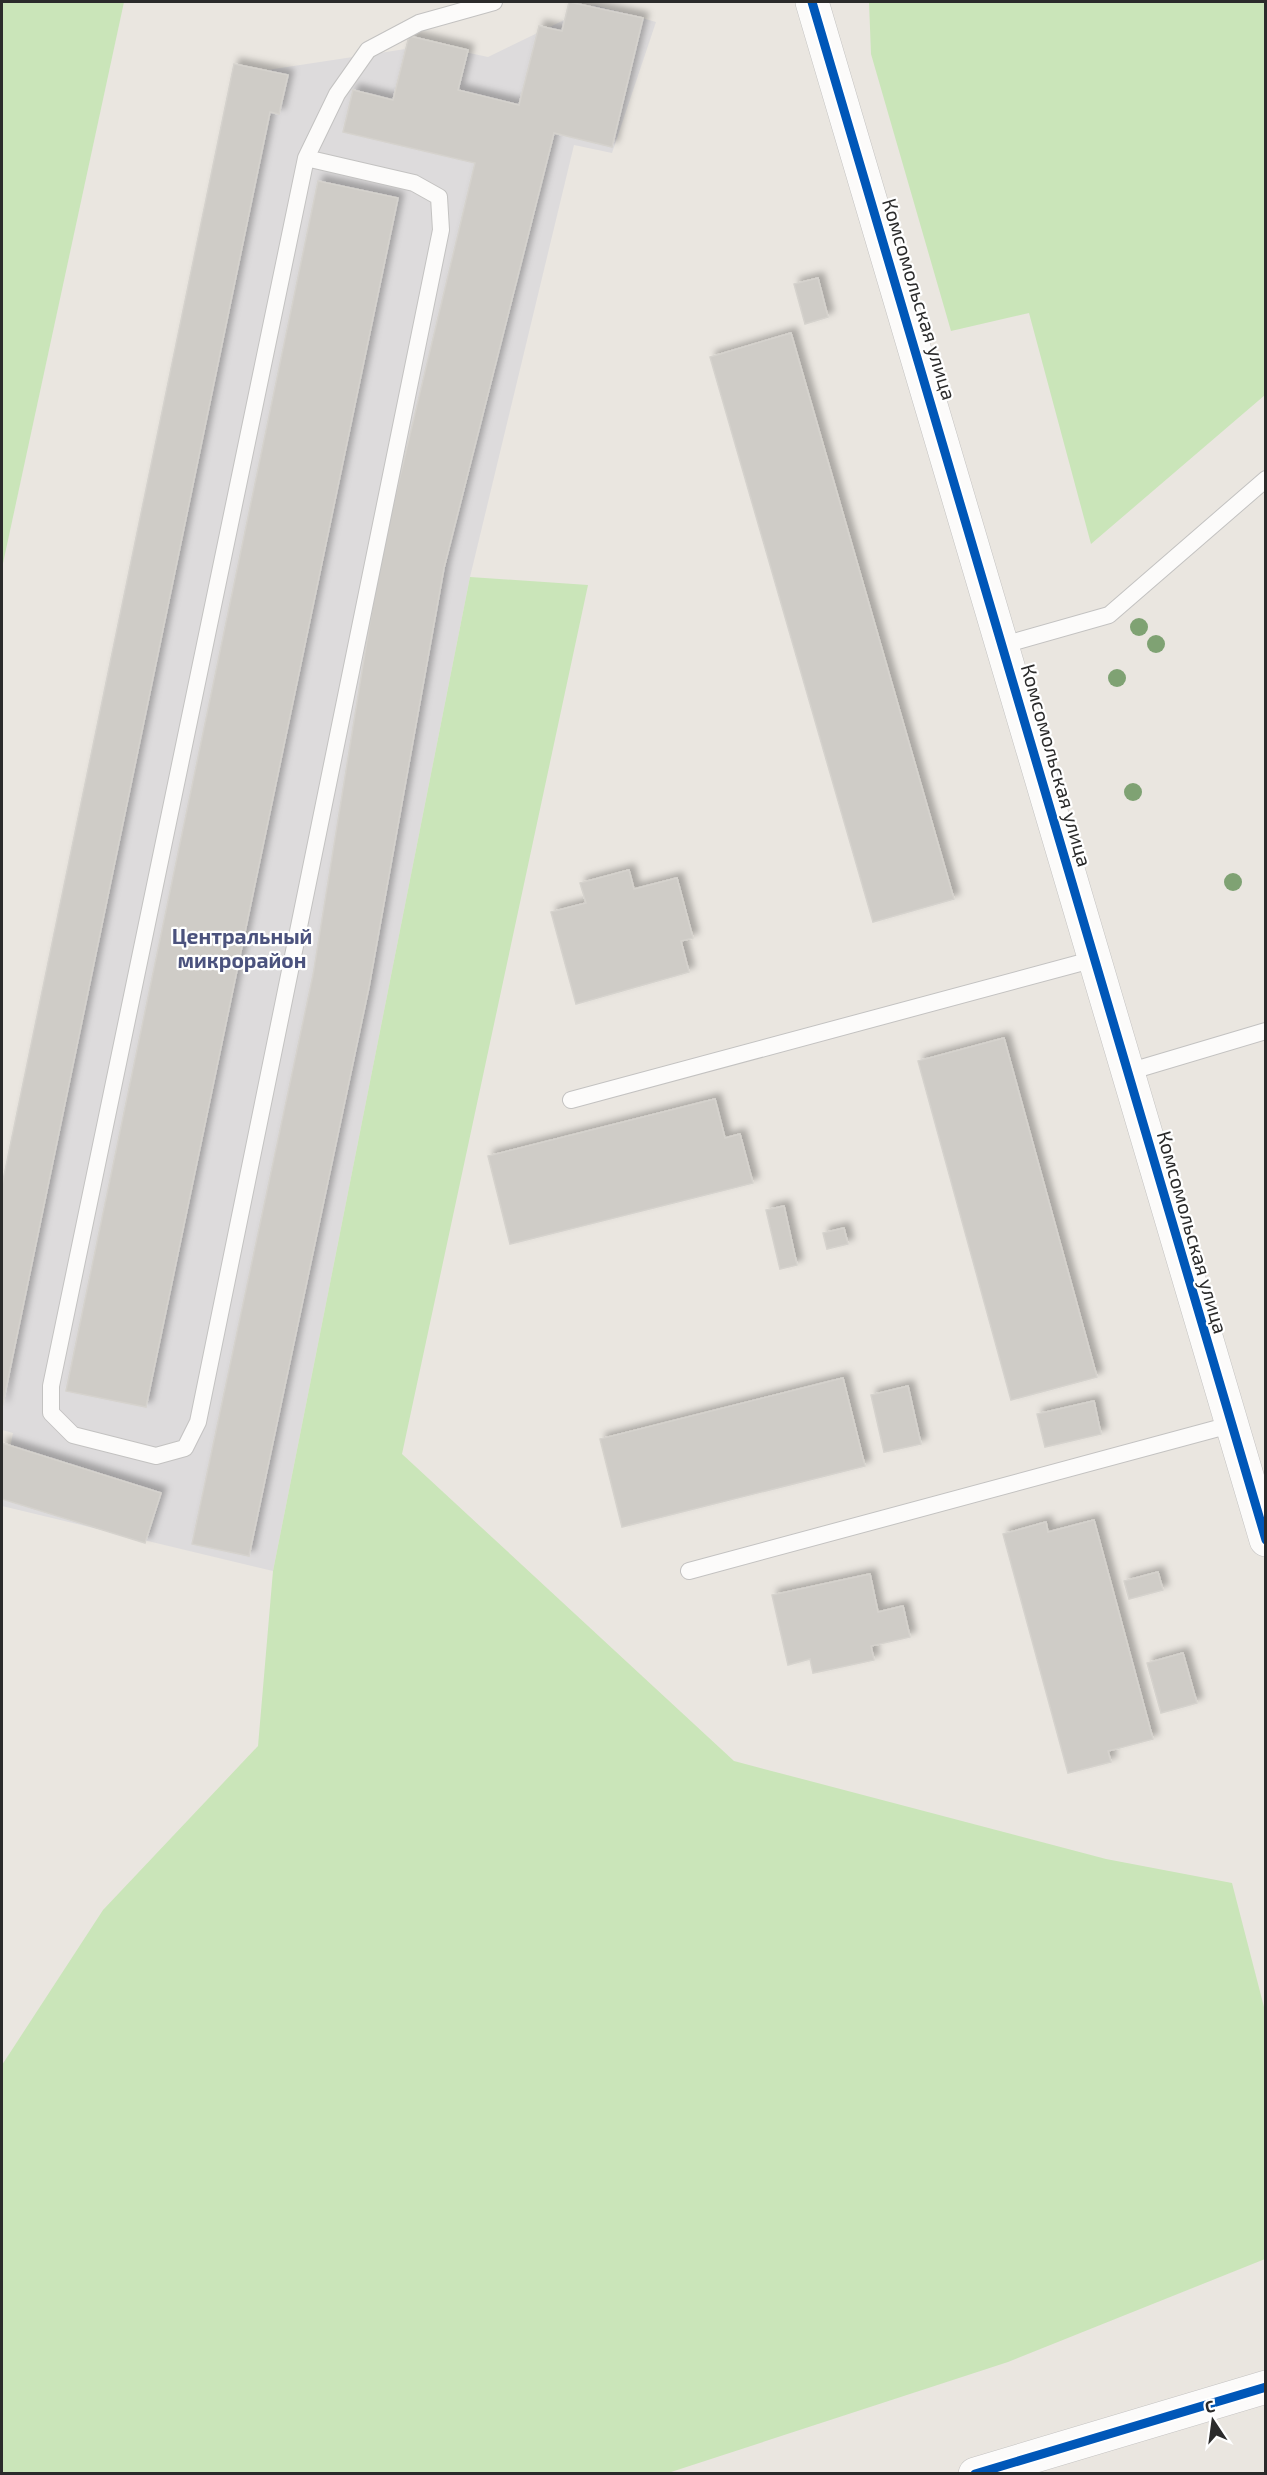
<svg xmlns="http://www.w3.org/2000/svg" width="1267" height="2475" font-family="'Exo 2',sans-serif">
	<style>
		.industrial { fill: #dddbdc }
		.green { fill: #cae5b9 }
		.building { fill: #cfccc7; stroke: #d5d2cd; stroke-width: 1.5; filter: url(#shadow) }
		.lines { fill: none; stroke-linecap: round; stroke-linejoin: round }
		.service-casing { stroke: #c3c2c1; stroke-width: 18 }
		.minor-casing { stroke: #c3c2c1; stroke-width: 34 }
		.service { stroke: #fcfbfa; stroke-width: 16 }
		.minor { stroke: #fcfbfa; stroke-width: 33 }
		.cycleway-casing { stroke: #fff; stroke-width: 13 }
		.cycleway { stroke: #0057b8; stroke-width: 9 }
		.tree { fill: #7fa273 }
		.labels { text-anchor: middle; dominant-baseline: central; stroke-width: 4.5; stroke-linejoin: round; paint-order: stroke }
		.street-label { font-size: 20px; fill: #2b2b2b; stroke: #fff }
		.neighbourhood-label { font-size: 21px; font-weight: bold; fill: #4b527d; stroke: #fff }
	</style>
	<defs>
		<filter id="shadow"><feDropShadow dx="5.5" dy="-5.5" stdDeviation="3" flood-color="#0004"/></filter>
	</defs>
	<rect width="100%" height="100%" fill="#eae6e0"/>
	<path class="industrial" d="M595 5 656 22 612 153 574 145 470 577 273 1571 2 1506V1489L13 1433 2 1430V1285L248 73 432 45 488 57Z"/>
	<g class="green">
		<path d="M2 2H124L2 568Z"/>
		<path d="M869 2H1265V395L1091 544 1029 313 951 331 871 54Z"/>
		<path d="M470 577 588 585 402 1454 734 1761 1106 1859 1232 1883 1265 2011V2259L1008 2362 668 2473H2V2065L103 1910 258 1746 273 1571Z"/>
	</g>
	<g class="building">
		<path d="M569 2 643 18 612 147 554 133 444 568 369 987 249 1556 192 1544 313 975 380 560 475 163 343 132 353 90 393 100 409 36 468 50 458 90 519 105 539 26 562 31Z"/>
		<path d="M234 64 288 75 279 114 270 112 2 1408V1185Z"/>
		<path d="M318 181 398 198 146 1407 66 1391Z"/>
		<path d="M818 278 828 317 805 324 794 284Z"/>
		<path d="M791 333 954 899 873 922 710 357Z"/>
		<path d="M629 870 634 889 677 878 693 938 681 941 689 972 576 1004 551 912 586 903 580 883Z"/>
		<path d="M1004 1038 1097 1377 1011 1400 918 1061Z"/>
		<path d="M715 1099 725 1138 740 1134 753 1183 510 1244 488 1156Z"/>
		<path d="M784 1206 797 1265 780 1269 766 1210Z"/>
		<path d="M844 1228 848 1244 827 1249 823 1233Z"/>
		<path d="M843 1378 865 1466 622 1527 600 1439Z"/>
		<path d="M908 1386 921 1444 884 1452 871 1395Z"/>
		<path d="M1094 1401 1101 1434 1045 1447 1037 1414Z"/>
		<path d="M2 1443 161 1493 145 1543 2 1499Z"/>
		<path d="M1094 1520 1153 1739 1108 1751 1111 1762 1068 1773 1003 1534 1046 1522 1048 1532Z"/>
		<path d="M1158 1572 1163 1590 1129 1599 1124 1581Z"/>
		<path d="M870 1574 878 1612 903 1606 910 1637 871 1646 874 1660 813 1673 810 1659 788 1665 772 1595Z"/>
		<path d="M1183 1653 1197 1703 1161 1713 1147 1663Z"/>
	</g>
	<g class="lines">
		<defs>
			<g id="service">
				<path d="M306 158 414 183 439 197 441 230 198 1422 185 1448 156 1456 73 1435 51 1413V1386L306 158 337 94 368 50 419 23 494 2"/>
				<path d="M1003 645 1109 615 1266 479"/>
				<path d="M1128 1072 1266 1031"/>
				<path d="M571 1100 1095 959"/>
				<path d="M689 1571 1230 1425"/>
			</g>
			<g id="minor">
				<path d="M812 2 1266 1540"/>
				<path d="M975 2474 1266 2387"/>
			</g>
		</defs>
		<use href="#service" class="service-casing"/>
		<use href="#minor" class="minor-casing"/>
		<use href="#service" class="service"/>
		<use href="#minor" class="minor"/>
		<defs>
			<g id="cycleway">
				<path d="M812 2 1266 1540"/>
				<path d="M975 2474 1266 2387"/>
			</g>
		</defs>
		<use href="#cycleway" class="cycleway-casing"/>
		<use href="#cycleway" class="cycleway"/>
	</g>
	<g class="tree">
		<circle cx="1139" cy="627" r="9"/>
		<circle cx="1156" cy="644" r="9"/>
		<circle cx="1117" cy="678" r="9"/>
		<circle cx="1133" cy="792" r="9"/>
		<circle cx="1233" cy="882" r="9"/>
	</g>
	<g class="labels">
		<g class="street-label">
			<text transform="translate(920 299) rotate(73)">Комсомольская улица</text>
			<text transform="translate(1057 765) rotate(74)">Комсомольская улица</text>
			<text transform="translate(1193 1232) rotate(74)">Комсомольская улица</text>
		</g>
		<g class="neighbourhood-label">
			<text x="242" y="935">Центральный<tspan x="242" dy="24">микрорайон</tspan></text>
		</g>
	</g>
	<rect width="1267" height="2475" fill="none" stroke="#2b2b2b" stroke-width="6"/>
	<g transform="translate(1213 2421) rotate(347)" stroke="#ffffff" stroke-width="4.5" paint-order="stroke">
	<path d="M0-4.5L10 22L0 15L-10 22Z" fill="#2b2b2b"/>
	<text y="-9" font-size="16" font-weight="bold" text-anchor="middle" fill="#2b2b2b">С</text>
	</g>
</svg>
